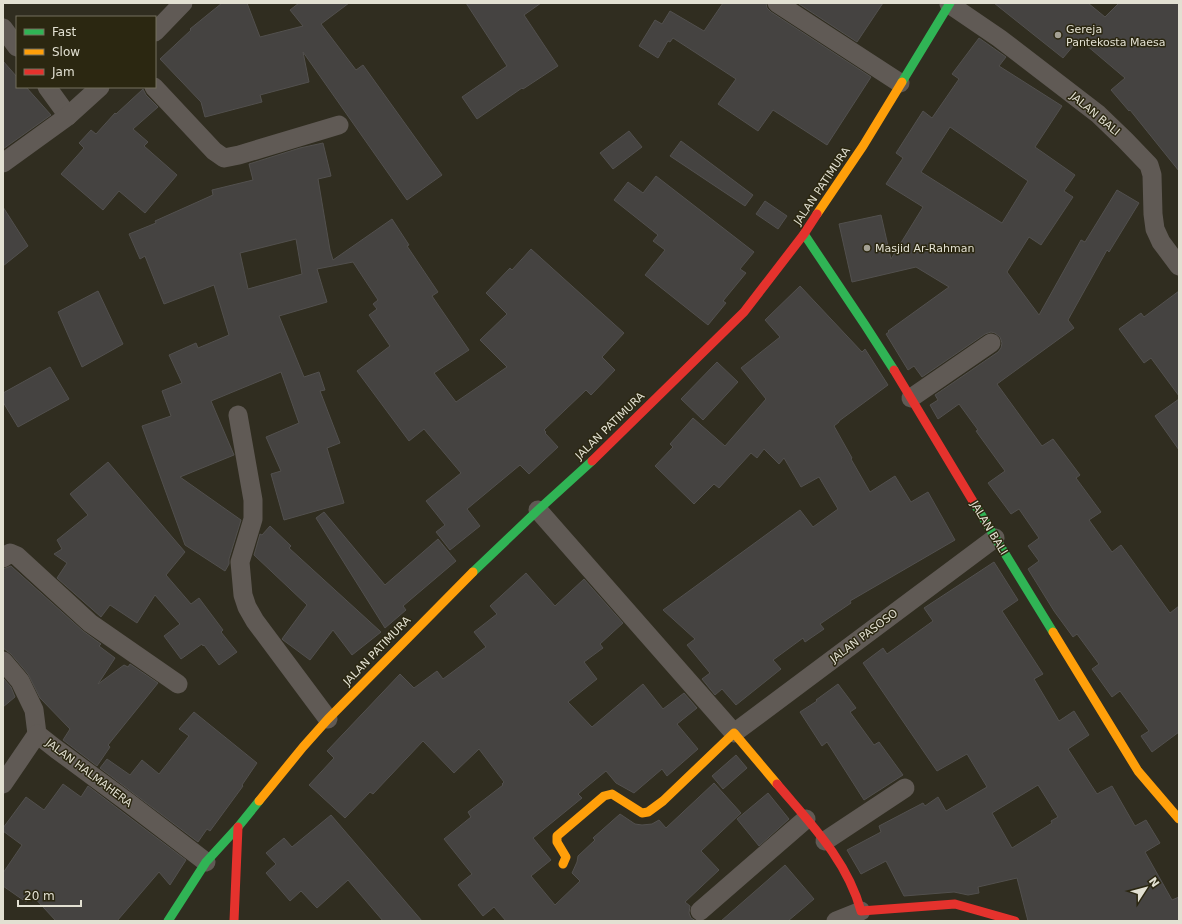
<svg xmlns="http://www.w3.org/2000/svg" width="1182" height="924" font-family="'DejaVu Sans',sans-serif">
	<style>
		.building { fill: #454341; stroke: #52504e; fill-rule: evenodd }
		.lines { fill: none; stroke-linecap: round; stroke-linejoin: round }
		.street { stroke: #605a55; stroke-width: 19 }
		.fast { stroke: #30b455; stroke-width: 9 }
		.slow { stroke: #ff9f0a; stroke-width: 9 }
		.jam { stroke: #e5322d; stroke-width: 9 }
		.poi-dot { fill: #a4a194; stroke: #2b2711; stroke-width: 1.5 }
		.labels { text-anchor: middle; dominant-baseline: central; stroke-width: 3; stroke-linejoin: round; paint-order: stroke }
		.poi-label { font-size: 11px; fill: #e2e0d2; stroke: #2b2711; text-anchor: start }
		.street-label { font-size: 11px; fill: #e2e0d2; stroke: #2b2711 }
	</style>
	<rect width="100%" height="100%" fill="#302d20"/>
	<g class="building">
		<path d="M222 3H247L260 37 303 26 290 10 299 3H349L321 24 356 70 363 65 442 175 407 200 303 52 309 82 260 95 262 102 205 117 201 102 160 59 191 30 190 29Z"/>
		<path d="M466 3H541L524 15 558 66 523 89 522 88 477 119 462 97 507 66Z"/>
		<path d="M723 3H766L767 8 771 12 871 77 827 145 773 110 758 131 718 104 736 79 673 38 670 42 668 41 658 58 639 46 655 20 662 24 670 11 704 31Z"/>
		<path d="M800 3H883L857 42 799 4Z"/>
		<path d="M994 3H1088L1105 17 1119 3H1179V171L1130 110 1129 111 1111 90 1125 78 1079 39 1063 58Z"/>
		<path d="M979 38 1006 57 999 66 1062 106 1035 147 1075 175 1064 191 1073 197 1041 245 1029 237 1007 272 1039 315 1081 240 1085 242 1117 190 1139 203 1109 252 1107 250 1068 320 1074 328 997 384 1042 446 1053 439 1080 475 1076 478 1101 512 1089 520 1112 552 1121 545 1170 613 1179 606V732L1152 752 1141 736 1149 731 1120 691 1112 697 1092 669 1099 664 1077 634 1073 637 1054 611 1028 569 1039 561 1028 546 1039 538 1019 509 1011 514 988 483 1005 471 976 431 978 430 959 404 938 419 930 405 938 400 935 395 998 352 1001 348 1002 343 1000 337 995 333 991 332 985 334 922 377 914 366 908 370 886 334 889 332 888 331 949 287 916 267 852 282 839 224 881 215 891 259 923 207 886 184 903 158 896 153 923 111 932 118 959 79 952 74ZM950 127 1028 181 1002 223 921 172Z"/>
		<path d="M3 61 17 77V87H26L51 115 3 149Z"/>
		<path d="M143 89 146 95 158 107 133 129 148 142 144 146 177 175 145 213 119 191 103 210 61 174 84 148 79 143 91 130 96 134 115 113 116 114Z"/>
		<path d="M629 131 642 147 613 169 600 153Z"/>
		<path d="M681 141 753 195 745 206 670 156Z"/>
		<path d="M323 143 331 176 318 179 330 250 333 260 392 219 409 245 407 246 438 292 432 296 469 350 434 373 456 402 507 367 480 340 507 314 486 293 510 268 512 270 531 249 624 333 602 357 615 370 591 395 586 390 544 430 546 432 545 433 558 447 529 474 520 465 467 509 480 526 450 550 436 532 445 525 426 501 461 473 424 429 409 441 357 371 390 346 369 315 377 309 373 304 378 300 353 262 317 269 327 302 279 316 304 377 319 372 325 390 320 391 340 443 327 448 344 503 284 520 271 474 281 471 266 437 299 423 281 372 211 401 234 455 180 477 241 520 229 559V564L225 571 185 545 142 426 171 416 162 391 182 383 169 355 196 343 198 348 229 335 214 285 164 304 145 256 140 259 129 234 156 223 155 221 213 195 212 190 253 180 249 164 300 148ZM296 239 302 274 248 289 240 253Z"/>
		<path d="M656 176 754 252 740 269 746 273 723 301 726 303 708 325 645 275 665 250 653 241 658 235 614 200 628 182 643 193Z"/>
		<path d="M765 201 787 216 778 229 756 214Z"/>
		<path d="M3 207 28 246 3 266Z"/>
		<path d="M800 286 862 352 865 349 888 385 839 421V422L834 426 852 458 851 459 870 492 895 476 911 502 928 492 955 540 850 601 851 603 820 624 824 629 805 642 803 638 773 660 781 669 736 705 722 689 715 695 702 679 710 673 687 645 695 639 663 610 800 510 813 527 838 509 819 477 801 487 784 458 779 464 764 449 757 458 751 453 719 488 714 484 694 504 655 466 673 447 670 444 693 418 725 446 766 399 741 368 780 337 765 320Z"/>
		<path d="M98 291 123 344 82 367 58 312Z"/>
		<path d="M1179 291V396L1151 358 1144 363 1119 329 1141 313 1144 317Z"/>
		<path d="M717 362 738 382 703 420 681 399Z"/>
		<path d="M50 367 69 399 18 427 3 402V393Z"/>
		<path d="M1179 399V450L1155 416Z"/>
		<path d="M108 462 185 552 166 575 191 604 199 598 223 630 221 632 237 652 219 665 204 645 203 646 202 644 181 659 164 636 180 624 155 595 137 623 110 605 101 617 57 578 67 563 54 554 62 549 57 540 88 515 70 494Z"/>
		<path d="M324 512 385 585 438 539 456 561 403 606 406 610 385 628 316 518Z"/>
		<path d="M270 526 291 546 289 548 381 632 352 655 333 630 310 660 283 640 282 639 307 605 254 555 260 534 262 535Z"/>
		<path d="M994 562 1018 600 1002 611 1043 674 1034 679 1059 721 1074 711 1089 735 1068 749 1097 794 1112 786 1135 826 1146 820 1160 843 1145 852 1172 900 1179 897V921H1028L1017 878 978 887 979 893 968 895 954 892 904 896 886 861 861 874 847 850 881 832 879 826 923 803 925 806 938 797 946 811 987 787 967 754 937 771 863 663 883 648 887 654 933 621 924 608ZM1038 785 1058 817 1051 821 1052 823 1012 848 992 813Z"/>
		<path d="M11 566 83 631 101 644 99 646 115 658 98 684 124 665 128 667 130 664 158 683 108 745 110 747 97 766 63 740 70 729 40 698 28 674 11 654 3 648V569Z"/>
		<path d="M526 573 555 606 584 579 623 623 600 644 603 648 584 662 597 679 568 702 592 727 643 684 663 709 684 693 697 708 677 724 698 749 667 776 662 769 634 793 616 783 606 771 578 794 582 798 533 838 551 860 531 876 555 905 580 881 572 873 577 862 578 856 595 840 593 838 620 814 635 824 642 825 652 824 659 820 666 828 714 783 741 813 701 851 719 870 685 902 690 906 689 913 691 918 696 921H506L494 907 483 916 458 885 472 874 444 839 471 817 468 812 503 785 502 784 504 782 479 749 454 773 423 741 373 794 370 792 345 818 309 785 334 758 327 751 400 674 414 688 437 671 443 679 486 647 474 632 497 614 490 606Z"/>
		<path d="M3 678 11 687 15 697 3 707Z"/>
		<path d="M838 684 856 708 850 712 874 745 879 742 903 775 864 800 827 742 822 746 800 712 817 701 816 700Z"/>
		<path d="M194 712 257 763 242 785 243 786 210 831 207 829 198 842 100 768 107 759 130 775 142 760 159 774 189 736 179 729Z"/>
		<path d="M736 755 747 768 723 789 712 776Z"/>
		<path d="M63 784 81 797 88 786 186 860 170 885 159 872 117 921H56L31 894 26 902 3 886V873L22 845 3 831V828L26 797 44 810Z"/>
		<path d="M768 793 789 819 759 846 737 819Z"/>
		<path d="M331 815 422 921H383L348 880 317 908 301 891 290 901 266 873 276 864 266 853 284 838 292 847Z"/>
		<path d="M785 865 814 899 788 921H721Z"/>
	</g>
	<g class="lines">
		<g class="street">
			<path d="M777 3 900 83"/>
			<path d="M949 4 999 38 1098 114 1125 140 1149 165 1152 175 1153 214 1155 229 1161 242 1179 266"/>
			<path d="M3 28 17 47"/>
			<path d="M155 32 183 3"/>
			<path d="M47 87 68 116"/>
			<path d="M154 87 214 151 224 158 239 155 339 125"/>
			<path d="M3 163 68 116 100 87"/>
			<path d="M911 398 991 343"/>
			<path d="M238 415 253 500V519L240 562 243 595 247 607 255 621 328 719"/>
			<path d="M538 510 734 733 995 538"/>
			<path d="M3 558 10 553 17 556 90 623 178 684"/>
			<path d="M3 661 20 681 34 710 37 734 56 749 129 803 206 862"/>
			<path d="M3 784 37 734"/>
			<path d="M825 841 905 788"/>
			<path d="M700 911 806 819"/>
			<path d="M836 921 861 911"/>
		</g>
		<g class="fast">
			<path d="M902 82 950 3"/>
			<path d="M804 234 865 325 894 370"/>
			<path d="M974 503 1053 632"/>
			<path d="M473 572 538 510 592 461"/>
			<path d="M168 921 206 862 238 827 259 801"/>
		</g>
		<g class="slow">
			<path d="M817 214 863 146 902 82"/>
			<path d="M1053 632 1138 771 1179 819"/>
			<path d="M259 801 303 747 328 719 473 572"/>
			<path d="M563 864 566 857 557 842V836L604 796 612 794 642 813 648 812 663 801 734 733 777 784"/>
		</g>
		<g class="jam">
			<path d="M894 370 974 503"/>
			<path d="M592 461 744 312 804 234 817 214"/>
			<path d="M777 784C810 823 847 860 861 911L955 904 1015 921"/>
			<path d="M234 921 238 827"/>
		</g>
	</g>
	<g class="poi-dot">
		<circle cx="1058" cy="35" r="4"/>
		<circle cx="867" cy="248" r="4"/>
	</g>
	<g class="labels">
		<g class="poi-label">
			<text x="1066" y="29">Gereja<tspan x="1066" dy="13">Pantekosta Maesa</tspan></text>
			<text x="875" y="248">Masjid Ar-Rahman</text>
		</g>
		<g class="street-label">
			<text transform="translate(1095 114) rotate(40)">JALAN BALI</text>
			<text transform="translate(822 186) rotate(-56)">JALAN PATIMURA</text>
			<text transform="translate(610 426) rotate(-44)">JALAN PATIMURA</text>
			<text transform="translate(989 528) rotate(59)">JALAN BALI</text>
			<text transform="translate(864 636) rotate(-37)">JALAN PASOSO</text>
			<text transform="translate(377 651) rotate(-46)">JALAN PATIMURA</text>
			<text transform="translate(89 773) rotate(37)">JALAN HALMAHERA</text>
		</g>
	</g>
	<rect width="1182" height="924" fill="none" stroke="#e2e0d2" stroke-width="8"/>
	<rect x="16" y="16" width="140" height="72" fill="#2b2711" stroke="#74715e"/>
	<rect x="24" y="29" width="20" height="6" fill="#30b455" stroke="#74715e"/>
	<text x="52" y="36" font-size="12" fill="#e2e0d2">Fast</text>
	<rect x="24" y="49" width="20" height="6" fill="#ff9f0a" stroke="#74715e"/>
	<text x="52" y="56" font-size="12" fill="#e2e0d2">Slow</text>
	<rect x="24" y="69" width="20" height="6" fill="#e5322d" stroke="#74715e"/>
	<text x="52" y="76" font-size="12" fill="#e2e0d2">Jam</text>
	<g transform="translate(1146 888) rotate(54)" stroke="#2b2711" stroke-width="3" paint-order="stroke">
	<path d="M0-3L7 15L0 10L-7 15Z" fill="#e2e0d2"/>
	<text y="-6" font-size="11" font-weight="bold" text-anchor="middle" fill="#e2e0d2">N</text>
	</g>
	<path d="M18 900v6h63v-6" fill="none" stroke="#e2e0d2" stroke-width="2"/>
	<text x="24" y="900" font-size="12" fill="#e2e0d2" stroke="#2b2711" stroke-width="3" paint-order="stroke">20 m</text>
</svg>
